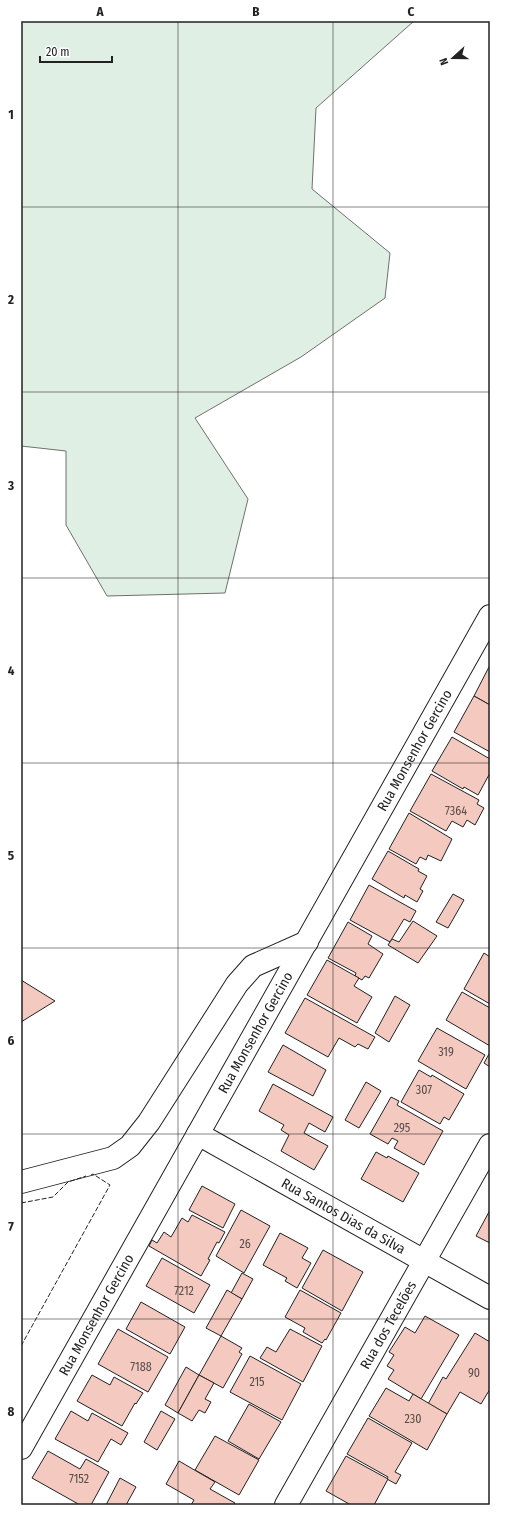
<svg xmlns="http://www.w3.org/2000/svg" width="511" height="1526" font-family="'Fira Sans Condensed',sans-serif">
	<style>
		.green { fill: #e0efe3; stroke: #6f6f6f }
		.building { fill: #f3c9c0; stroke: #222 }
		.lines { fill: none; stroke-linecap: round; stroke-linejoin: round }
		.minor-casing { stroke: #222; stroke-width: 24 }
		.major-casing { stroke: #222; stroke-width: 24 }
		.minor { stroke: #fff; stroke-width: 22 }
		.major { stroke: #fff; stroke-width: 22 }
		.fence { stroke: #222; stroke-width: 1; stroke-dasharray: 5 2; stroke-linecap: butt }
		.grid { fill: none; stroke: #222; stroke-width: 1; stroke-opacity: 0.55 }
		.labels { text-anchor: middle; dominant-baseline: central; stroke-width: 3; stroke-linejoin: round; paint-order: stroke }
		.number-label { font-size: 12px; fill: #564c4a }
		.street-label { font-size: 14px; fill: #222; stroke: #fff }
		.neatline { fill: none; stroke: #222; stroke-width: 1.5 }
		.grid-label { font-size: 13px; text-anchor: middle; font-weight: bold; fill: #222 }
	</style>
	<rect width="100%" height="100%" fill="#fff"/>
	<path class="green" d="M21 21H414L316 108 312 189 390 253 385 298 301 357 195 418 248 499 225 593 107 596 66 525V451L21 446Z"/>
	<g class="building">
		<path d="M490 665V705L474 696Z"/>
		<path d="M474 696 490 705V752L454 732Z"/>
		<path d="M452 737 490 759V773L478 795 464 787 463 789 432 771Z"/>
		<path d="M431 774 479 800 477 804 484 808 475 825 467 820 463 827 452 821 446 831 410 811Z"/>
		<path d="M409 813 452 839 441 861 428 855 426 860 420 857 416 864 389 849Z"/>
		<path d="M388 851 419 869 418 871 427 876 420 889 423 891 417 902 405 895 404 898 372 879Z"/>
		<path d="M369 885 416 911 410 922 404 919 390 942 350 920Z"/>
		<path d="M453 894 464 900 448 928 436 922Z"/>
		<path d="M413 921 437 936 418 963 388 945 392 939 399 942Z"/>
		<path d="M348 922 372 936 368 944 383 954 369 978 365 976 362 980 355 976 356 973 328 958Z"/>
		<path d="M484 953 490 957V1004L464 989Z"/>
		<path d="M327 960 359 978 354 986 372 997 357 1023 307 995Z"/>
		<path d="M21 980 55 1001 21 1022Z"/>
		<path d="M462 992 490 1008V1046L446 1020Z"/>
		<path d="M395 996 410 1005 389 1042 375 1033Z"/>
		<path d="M305 998 375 1037 368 1049 358 1044 355 1047 339 1038 328 1057 285 1033Z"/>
		<path d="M437 1028 485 1055 466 1089 418 1061Z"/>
		<path d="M283 1045 326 1070 313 1096 268 1072Z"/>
		<path d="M489 1054 490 1055V1067L484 1063Z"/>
		<path d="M419 1070 431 1077 432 1075 464 1094 449 1120 444 1117 440 1124 401 1102Z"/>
		<path d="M366 1082 381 1091 359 1128 345 1120Z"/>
		<path d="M273 1084 333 1117 325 1132 309 1123 304 1133 328 1146 314 1170 281 1151 289 1135 281 1130 284 1125 259 1111Z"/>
		<path d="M391 1097 399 1101 397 1105 443 1131 424 1165 394 1148 398 1141 392 1138 388 1144 370 1134Z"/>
		<path d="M376 1152 387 1158 388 1156 419 1173 403 1202 361 1179Z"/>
		<path d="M202 1186 235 1204 223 1228 189 1210Z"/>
		<path d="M241 1210 270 1226 244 1273 216 1256Z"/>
		<path d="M490 1210V1243L476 1236Z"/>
		<path d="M192 1215 225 1232 219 1243 217 1242 208 1259 210 1260 201 1276 149 1246 152 1240 157 1243 164 1232 171 1237 182 1218 188 1222Z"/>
		<path d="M280 1233 308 1248 302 1258 311 1263 297 1288 285 1281 287 1278 263 1265Z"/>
		<path d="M323 1250 363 1272 342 1311 302 1288Z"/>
		<path d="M162 1258 210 1285 194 1313 146 1286Z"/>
		<path d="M242 1273 253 1279 242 1299 231 1293Z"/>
		<path d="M227 1290 242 1299 221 1336 206 1328Z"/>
		<path d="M300 1290 341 1313 326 1340 325 1339 322 1343 303 1332 305 1328 285 1317Z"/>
		<path d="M141 1302 185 1327 170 1354 126 1329Z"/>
		<path d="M425 1316 459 1335 421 1399 388 1379 394 1370 387 1366 394 1355 389 1352 405 1327 415 1333Z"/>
		<path d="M118 1329 168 1357 148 1392 98 1364Z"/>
		<path d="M290 1329 322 1346 303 1382 260 1358 267 1347 276 1352Z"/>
		<path d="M475 1333 490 1342V1389L481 1404 460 1392 447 1414 428 1404 443 1377 446 1379Z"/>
		<path d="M221 1336 242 1348 239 1352 242 1354 223 1388 199 1375Z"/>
		<path d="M250 1356 301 1384 282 1420 230 1392Z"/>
		<path d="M186 1367 199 1375 178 1413 165 1405Z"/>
		<path d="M92 1375 110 1385 114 1377 143 1393 136 1404 135 1403 122 1426 77 1401Z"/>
		<path d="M199 1375 214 1383 205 1399 211 1402 205 1413 199 1410 192 1421 178 1413Z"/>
		<path d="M386 1388 409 1401 413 1394 447 1414 427 1450 369 1416Z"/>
		<path d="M249 1404 281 1422 259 1459 228 1441Z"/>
		<path d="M71 1411 88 1421 92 1413 128 1433 121 1445 111 1439 98 1462 55 1439Z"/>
		<path d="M161 1411 175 1419 157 1450 144 1442Z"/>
		<path d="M368 1418 412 1443 395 1472 401 1475 396 1484 387 1479 388 1477 347 1454Z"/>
		<path d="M215 1436 259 1460 239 1495 195 1470Z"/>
		<path d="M48 1451 80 1469 86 1459 109 1472 91 1505H80L32 1478Z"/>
		<path d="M346 1456 388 1479 374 1505H351L326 1491Z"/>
		<path d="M179 1461 215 1482 210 1489 235 1503 233 1505H191L194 1500 166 1484Z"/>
		<path d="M120 1478 136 1487 126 1505H106Z"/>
	</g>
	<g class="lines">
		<defs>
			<g id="minor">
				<path id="s1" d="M198 1134 490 1298"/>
				<path d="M21 1182 113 1158 130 1146 149 1122 237 984 253 966 307 942"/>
				<path id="s2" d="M286 1505 490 1145"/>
			</g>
			<g id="major">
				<path id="s3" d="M21 1448 490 616"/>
			</g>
		</defs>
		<use href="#minor" class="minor-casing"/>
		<use href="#major" class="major-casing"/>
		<use href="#minor" class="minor"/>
		<use href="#major" class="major"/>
		<g class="fence">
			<path d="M21 1203 53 1197 68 1182 86 1176"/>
			<path d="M21 1346 110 1185 93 1174 91 1175"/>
		</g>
	</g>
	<path class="grid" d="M178 21V1505M333 21V1505M21 207H490M21 392H490M21 578H490M21 763H490M21 948H490M21 1134H490M21 1319H490"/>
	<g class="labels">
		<g class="number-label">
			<text x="456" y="811">7364</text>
			<text x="446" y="1052">319</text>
			<text x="424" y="1090">307</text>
			<text x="402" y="1128">295</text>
			<text x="245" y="1244">26</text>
			<text x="184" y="1291">7212</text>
			<text x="141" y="1367">7188</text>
			<text x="474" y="1373">90</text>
			<text x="257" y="1382">215</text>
			<text x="413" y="1419">230</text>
			<text x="79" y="1479">7152</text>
		</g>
		<g class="street-label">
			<text stroke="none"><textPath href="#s3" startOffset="801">Rua Monsenhor Gercino</textPath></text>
			<text stroke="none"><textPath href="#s3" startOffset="477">Rua Monsenhor Gercino</textPath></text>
			<text stroke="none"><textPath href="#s1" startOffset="167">Rua Santos Dias da Silva</textPath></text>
			<text stroke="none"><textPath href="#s3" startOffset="153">Rua Monsenhor Gercino</textPath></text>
			<text stroke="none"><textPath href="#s2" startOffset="207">Rua dos Tecelões</textPath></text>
		</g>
	</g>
	<rect width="511" height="1526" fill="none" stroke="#ffffff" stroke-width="44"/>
	<g transform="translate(453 58) rotate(249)" stroke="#ffffff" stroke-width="3" paint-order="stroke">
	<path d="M0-3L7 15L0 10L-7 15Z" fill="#222222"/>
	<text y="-6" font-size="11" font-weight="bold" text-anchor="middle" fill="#222222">N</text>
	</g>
	<path d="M40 56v6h72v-6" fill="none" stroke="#222222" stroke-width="2"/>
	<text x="46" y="56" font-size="12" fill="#222222" stroke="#ffffff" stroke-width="3" paint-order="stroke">20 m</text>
	<rect x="22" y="22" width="467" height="1482" class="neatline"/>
	<g class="grid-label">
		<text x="100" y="16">A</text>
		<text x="256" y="16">B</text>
		<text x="411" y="16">C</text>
		<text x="11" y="119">1</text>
		<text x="11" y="304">2</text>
		<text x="11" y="490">3</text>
		<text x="11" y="675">4</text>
		<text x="11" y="860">5</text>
		<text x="11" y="1045">6</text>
		<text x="11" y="1231">7</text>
		<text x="11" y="1416">8</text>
	</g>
</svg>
